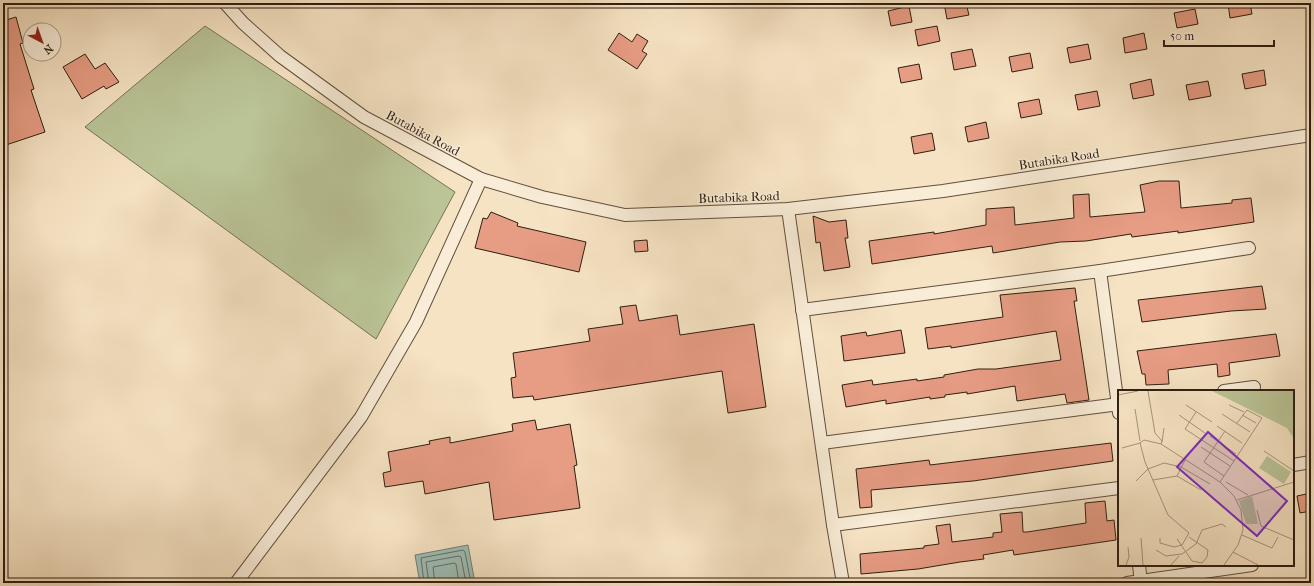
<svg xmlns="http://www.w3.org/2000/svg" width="1314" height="586" font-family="'IM FELL French Canon',serif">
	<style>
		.green { fill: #bac496; stroke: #747254 }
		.water { fill: #9dbeb7; stroke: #717e75 }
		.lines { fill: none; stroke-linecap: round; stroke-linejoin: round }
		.shore { stroke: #666e64; stroke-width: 1 }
		.building { fill: #e79c84; stroke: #2e1f11 }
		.minor-casing { stroke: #60503e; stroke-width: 14 }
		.minor { stroke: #f9edd8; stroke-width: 12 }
		.labels { text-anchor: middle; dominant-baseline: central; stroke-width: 3; stroke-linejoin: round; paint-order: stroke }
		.street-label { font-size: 13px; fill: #2e1f11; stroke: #f9edd8 }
		.inset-road { fill: none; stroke: #a6957c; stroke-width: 1 }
		.view { fill: #7b2cbf; fill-opacity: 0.15; stroke: #7b2cbf; stroke-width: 2 }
		.inset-edge { fill: none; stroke: #2e1f11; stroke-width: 2 }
	</style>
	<rect width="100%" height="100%" fill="#f6e3c3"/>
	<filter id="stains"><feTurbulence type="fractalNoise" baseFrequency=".005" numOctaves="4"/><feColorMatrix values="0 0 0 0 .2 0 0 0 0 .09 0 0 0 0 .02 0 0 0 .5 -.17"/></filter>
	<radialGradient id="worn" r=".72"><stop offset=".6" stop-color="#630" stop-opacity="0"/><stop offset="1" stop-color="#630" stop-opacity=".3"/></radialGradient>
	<path class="green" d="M205 26 455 192 376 339 85 127Z"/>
	<path class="water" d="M468 545 475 583H420L415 555Z"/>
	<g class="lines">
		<g class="shore">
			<path d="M424 583 421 558 463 550 465 552 471 583"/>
			<path d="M429 583 426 562 459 556 461 557 466 583"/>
			<path d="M435 583 433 567 454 563 456 564 459 583"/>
		</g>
	</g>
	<g class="building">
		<path d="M944 3H966L969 15 947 19Z"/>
		<path d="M1228 3H1250L1252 14 1230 18Z"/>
		<path d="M909 6 912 22 891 26 888 11Z"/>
		<path d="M1195 9 1198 24 1177 28 1174 13Z"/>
		<path d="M16 17 23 43 20 44 34 89 31 90 45 132 3 146V108L5 105 3 97V21Z"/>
		<path d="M937 26 940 41 918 46 915 30Z"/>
		<path d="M619 33 632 42 637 34 648 41 642 51 647 54 637 69 608 50Z"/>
		<path d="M1144 33 1147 49 1125 53 1123 38Z"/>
		<path d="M1088 44 1091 59 1070 63 1067 48Z"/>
		<path d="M972 49 976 66 954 70 951 53Z"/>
		<path d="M1030 53 1033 68 1012 72 1009 57Z"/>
		<path d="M85 54 95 69 105 63 119 82 106 89 104 86 82 99 63 67Z"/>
		<path d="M919 64 922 79 901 83 898 68Z"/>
		<path d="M1264 70 1266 85 1245 89 1242 74Z"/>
		<path d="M1151 79 1154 95 1133 99 1130 84Z"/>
		<path d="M1208 81 1211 96 1189 100 1186 85Z"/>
		<path d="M1097 91 1100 106 1078 110 1075 95Z"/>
		<path d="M1039 99 1042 114 1021 118 1018 103Z"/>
		<path d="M986 122 989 138 968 142 965 127Z"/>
		<path d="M932 133 935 150 914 154 911 137Z"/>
		<path d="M1159 181H1179L1181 208 1232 203V200L1251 198 1254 222 1178 233V231L1132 237 1131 234 1086 241 1060 242 993 253 992 246 872 264 869 241 934 232V234L986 225V209L1014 207 1015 225 1074 218 1073 195 1089 194 1090 217 1145 212 1140 185Z"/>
		<path d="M491 212 518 223 517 226 586 242 579 272 475 248 483 218 487 219Z"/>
		<path d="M813 216 829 222 846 220 848 238H845L850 267 824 271 820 242 816 243Z"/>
		<path d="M647 240 648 251 635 252 634 241Z"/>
		<path d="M1262 286 1266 309 1231 311 1142 322 1138 300Z"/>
		<path d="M1075 288 1077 301H1074L1089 400 1067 403 1065 394 1017 401 1015 386 967 394V392L945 395V397L930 399V397L886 404V400L846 407 842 385 872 380 873 385 917 379V381L944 377V375L978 369H996L1061 360 1056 331 951 348V346L928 349 925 328 1003 317 1000 295Z"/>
		<path d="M636 305 639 321 677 315 680 335 754 324 766 407 728 413 722 371 534 400 533 396 513 398 511 378 516 377 513 353 590 341 588 329 623 324 620 307Z"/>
		<path d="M901 330 905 353 844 361 841 336 866 332 867 336Z"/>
		<path d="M1276 334 1280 356 1229 363 1230 375 1218 377 1217 364 1168 370 1169 384 1146 385 1145 374H1142L1137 351Z"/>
		<path d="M535 420 537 430 570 424 577 465 574 466 580 508 494 520 489 482 425 494 423 481 385 487 383 473 391 471 388 452 430 444 429 441 450 437V443L513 431 512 424Z"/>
		<path d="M1111 443 1113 461 973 481 871 490 872 507 860 508 856 469 929 460 930 465Z"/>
		<path d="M1311 493V511L1300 513 1297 496Z"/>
		<path d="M1105 501 1107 521 1114 520 1116 540 1014 555 1013 550 983 555 984 559 960 562 918 569 861 574 860 554 924 548V546L939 544 936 526 950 524 952 542 993 537V533L1002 532 1000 514 1022 512 1023 532H1027L1086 523 1085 503Z"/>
	</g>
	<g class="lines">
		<defs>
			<g id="minor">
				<path d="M225 3 243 23 280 56 364 117 481 179 542 197 625 215 788 209 943 191 1311 135"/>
				<path d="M788 209 833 525 1119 488"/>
				<path d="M1100 271 1249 248"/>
				<path d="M802 310 1100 271 1119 413"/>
				<path d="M1224 391 1254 387"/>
				<path d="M822 443 1119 404"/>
				<path d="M1293 465 1311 462"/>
				<path d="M833 525 843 583"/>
				<path d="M1139 565 1141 583"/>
				<path d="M236 583 361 417 416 322 481 179"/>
				<path d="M1127 583 1252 565"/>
			</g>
		</defs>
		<use href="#minor" class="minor-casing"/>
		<use href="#minor" class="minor"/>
	</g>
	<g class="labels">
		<g class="street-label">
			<text transform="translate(423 133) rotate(28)">Butabika Road</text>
			<text transform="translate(1059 159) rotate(-9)">Butabika Road</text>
			<text transform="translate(739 197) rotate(-2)">Butabika Road</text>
		</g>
	</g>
	<g transform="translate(1118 390)">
		<rect width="176" height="176" fill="#f6e3c3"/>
		<path d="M94 1H176V49L169 38ZM149 66 173 82 166 94 141 78ZM134 106 140 134H128L121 111Z" fill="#bac496"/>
		<path class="inset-road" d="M30 1 37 43 44 51 43 54M0 5 20 1M68 15 94 32M111 15 126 22M17 19 22 51M78 22 67 39 116 71 102 92M104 24 132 42M61 25 87 43M124 25 138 33M99 36 124 53M92 46 118 64M44 52 46 38M83 57 112 76M4 58 22 53M146 61 176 81M116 71 144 28 129 20 119 33M59 86 67 70M106 86 86 72 107 41M35 90 59 86 83 100M18 91 30 79 46 73 63 77 92 94M108 92 130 105M119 110 176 92M139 120 143 136 176 150M124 145 154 158 160 147M23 148 25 175M42 148V153L56 157 64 155 71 143 50 125 27 72 22 53 26 50 43 54 102 92 116 106 123 120 125 140 120 155 106 175M59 149 74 171 84 173 89 167 90 160 71 147M38 160 48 166 64 164 78 154 84 140 104 134 108 137M115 162 140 175M8 175 11 167 10 157M53 175 61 166"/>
		<path class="view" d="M90 42 169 111 139 146 59 77Z"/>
		<rect width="176" height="176" class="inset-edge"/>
	</g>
	<rect width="1314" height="586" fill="none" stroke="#f6e3c3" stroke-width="16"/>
	<rect x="4" y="4" width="1306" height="578" fill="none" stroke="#2e1f11" stroke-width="2"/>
	<rect x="8" y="8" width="1298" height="570" fill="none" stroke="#2e1f11"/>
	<g transform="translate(42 42) rotate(139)"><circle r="19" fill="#f9edd8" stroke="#a89b88"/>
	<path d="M0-3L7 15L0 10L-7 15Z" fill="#8f2418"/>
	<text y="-6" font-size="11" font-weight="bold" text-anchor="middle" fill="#2e1f11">N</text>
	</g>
	<path d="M1164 40v6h110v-6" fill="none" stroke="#2e1f11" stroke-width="2"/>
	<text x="1170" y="40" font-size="12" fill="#2e1f11" stroke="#f9edd8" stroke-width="3" paint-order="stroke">50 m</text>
	<rect width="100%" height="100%" filter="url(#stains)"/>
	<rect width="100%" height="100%" fill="url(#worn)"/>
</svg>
